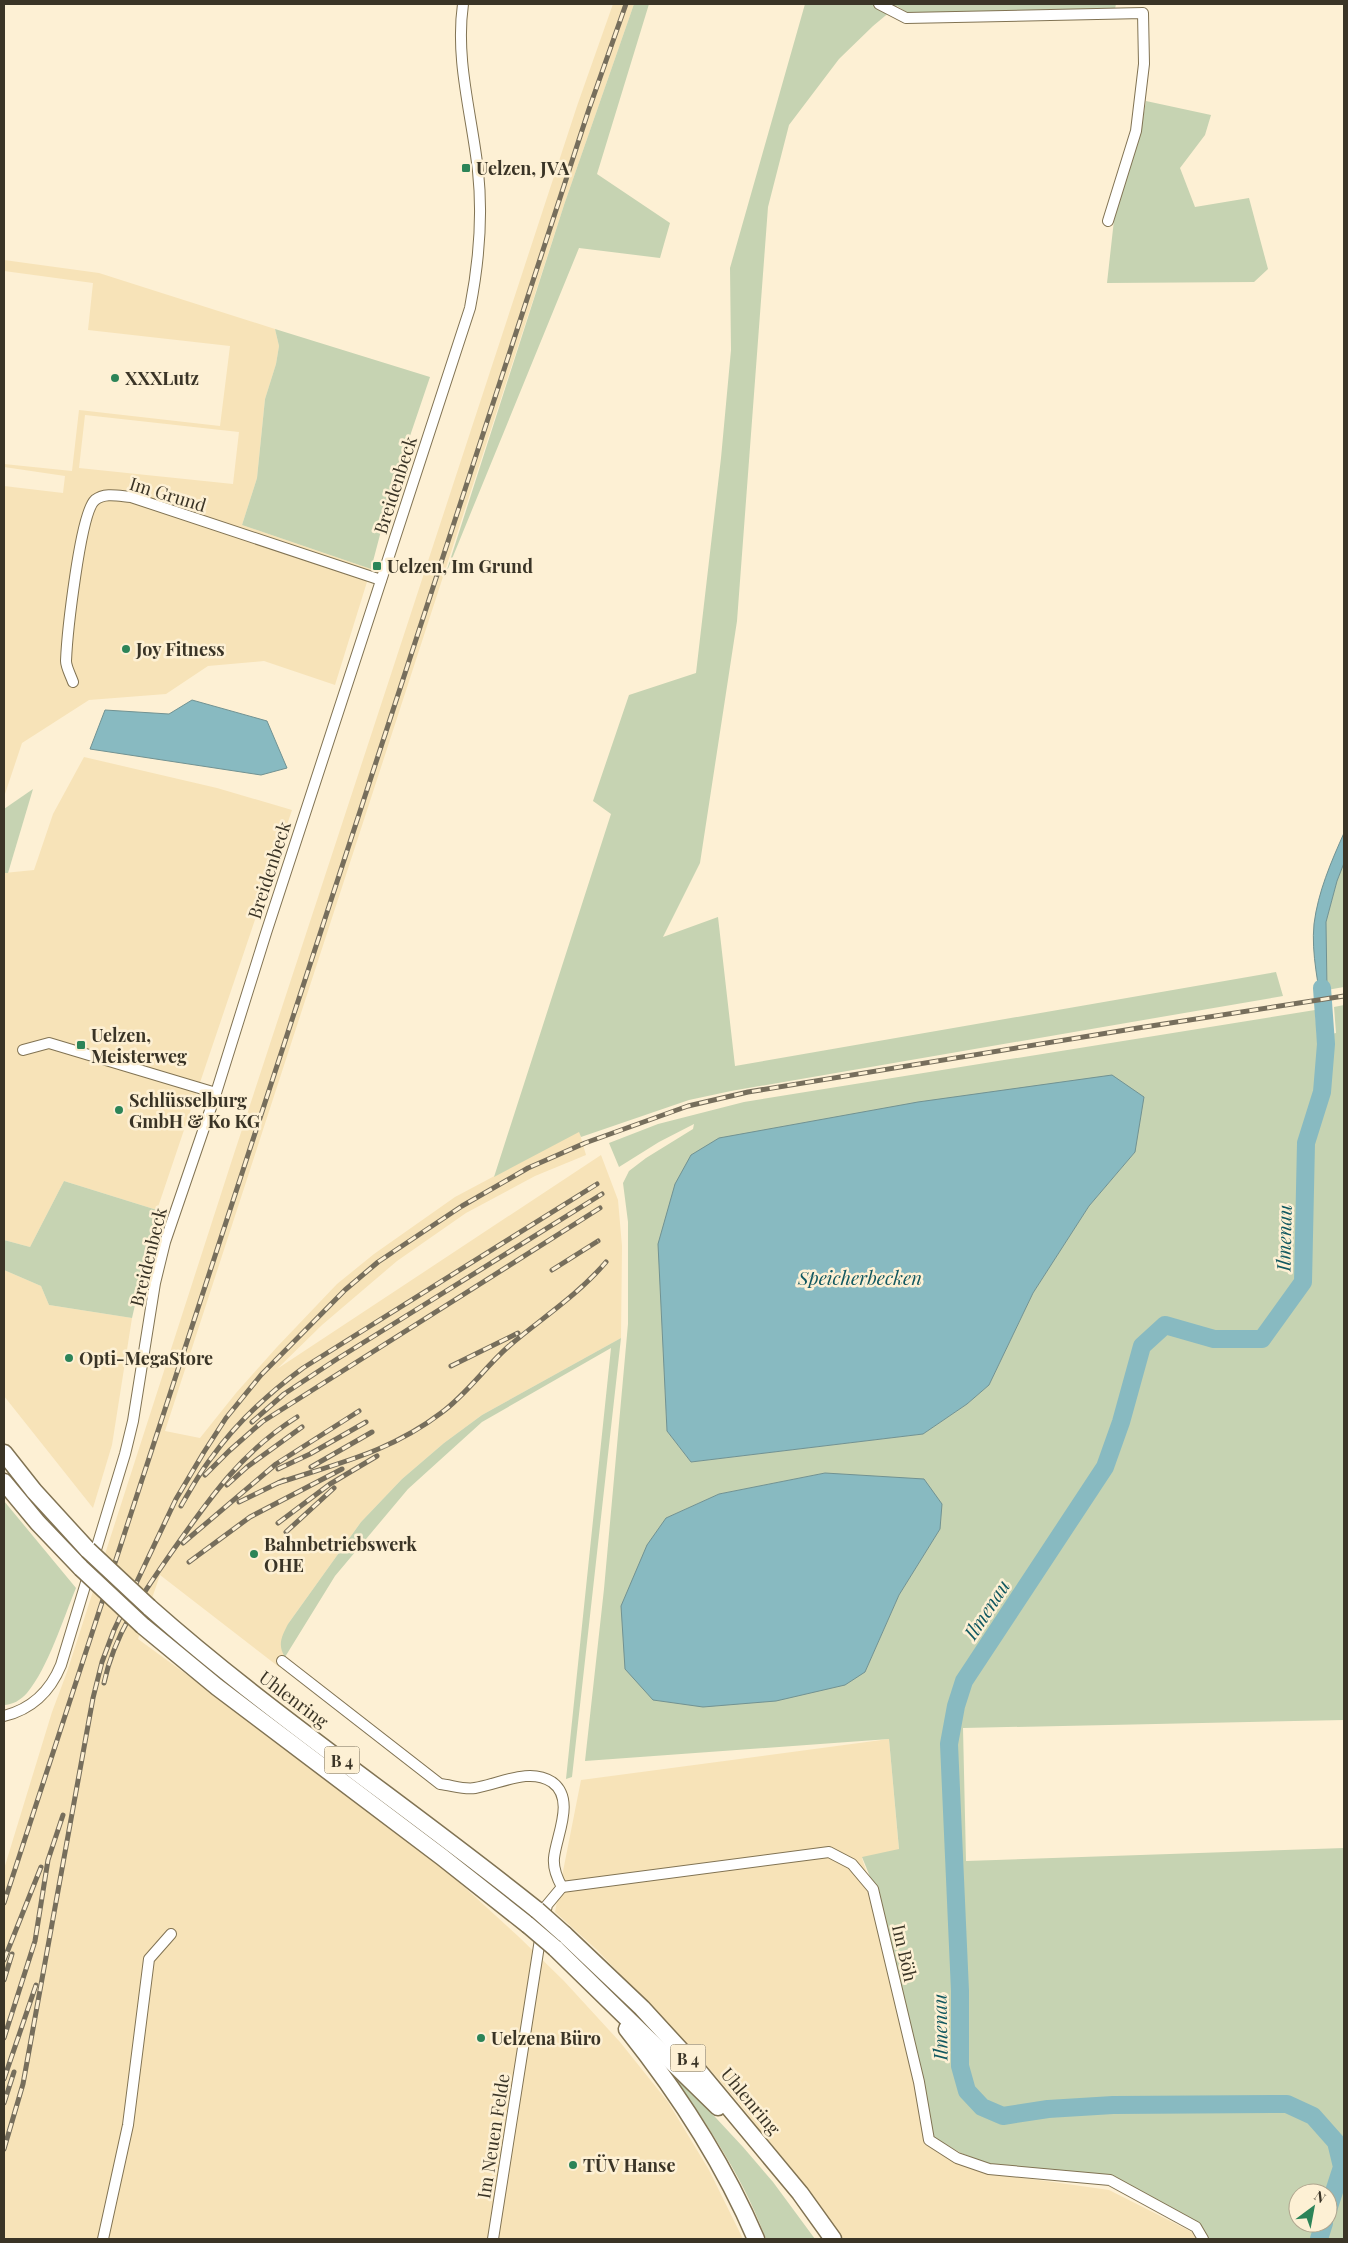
<svg xmlns="http://www.w3.org/2000/svg" width="1348" height="2243" font-family="'Playfair Display',serif">
	<style>
		.built { fill: #f7e3b8; fill-rule: evenodd }
		.green { fill: #c6d3b2; fill-rule: evenodd }
		.water { fill: #88bac1; stroke: #719292 }
		.lines { fill: none; stroke-linecap: round; stroke-linejoin: round }
		.river { stroke: #88bac1; stroke-width: 18 }
		.minor-casing { stroke: #817353; stroke-width: 12 }
		.trunk-casing { stroke: #817353; stroke-width: 19 }
		.minor { stroke: #fff; stroke-width: 10 }
		.trunk { stroke: #fff; stroke-width: 16 }
		.rail-casing { stroke: #766e5c; stroke-width: 5 }
		.rail { stroke: #fdf0d4; stroke-width: 3; stroke-dasharray: 9; stroke-linecap: butt }
		.trunk-bridge-casing { stroke: #817353; stroke-width: 19; stroke-linecap: butt }
		.trunk-bridge { stroke: #fff; stroke-width: 16 }
		.poi-dot { fill: #2c8458; stroke: #fdf0d4; stroke-width: 2 }
		.labels { text-anchor: middle; dominant-baseline: central; stroke-width: 5; stroke-linejoin: round; paint-order: stroke }
		.shield { fill: #fdf0d4; stroke: #746c5a; stroke-width: 1 }
		.shield-label { font-size: 16px; font-weight: bold; fill: #3a3426 }
		.poi-label { font-size: 18px; font-weight: bold; fill: #3a3426; stroke: #fdf0d4; text-anchor: start }
		.street-label { font-size: 18px; fill: #3a3426; stroke: #fdf0d4 }
		.water-label { font-size: 19px; font-style: italic; fill: #115860; stroke: #fdf0d4 }
	</style>
	<rect width="100%" height="100%" fill="#fdf0d4"/>
	<g class="built">
		<path d="M613 4H634L564 205 165 1431 200 1438 236 1393 277 1347 337 1284 374 1254 455 1197 579 1131 586 1155 535 1176 466 1213 397 1261 322 1325 277 1369 601 1155 618 1200 622 1246 621 1338 482 1415 444 1443 402 1479 361 1522 288 1624 285 1657 279 1667 160 1575 138 1639 332 1781 439 1864 519 1937 564 1981 620 2042 668 2102 709 2170 743 2239H4V1869L52 1712 67 1672 231 1163 577 106Z"/>
		<path d="M4 260 99 273 275 329 279 346 276 364 265 399 257 478 242 525 371 569 335 685 264 661 208 666 166 694 89 700 22 743 4 797V486L63 493 65 476 4 467V464L72 471 79 410 220 426 230 346 88 330 93 283 4 271ZM85 415 239 432 233 484 79 468Z"/>
		<path d="M84 757 217 788 292 810 157 1210 64 1181 30 1247 4 1240V873L34 870 53 814Z"/>
		<path d="M4 1270 41 1286 49 1305 132 1318 112 1445 93 1508 4 1396Z"/>
		<path d="M889 1739 899 1850 862 1858 871 1886 916 2084 925 2144 955 2161 990 2173 1109 2190 1192 2232 1196 2239H841L806 2188 738 2102 694 2051 596 1949 555 1912 581 1780Z"/>
	</g>
	<g class="green">
		<path d="M634 4H649L597 174 670 223 660 258 579 248 445 576 564 205Z"/>
		<path d="M805 4H1116L1115 9 908 13 897 6 873 26 839 59 789 125 768 207 737 621 700 863 663 937 718 917 735 1066 1276 972 1283 996 731 1091 689 1100 581 1137 579 1132 494 1177 611 814 593 801 629 695 696 673 721 458 731 350 730 268Z"/>
		<path d="M1146 101 1211 115 1205 135 1180 168 1195 207 1249 198 1268 269 1254 282 1107 283 1114 220 1141 130Z"/>
		<path d="M275 329 430 377 392 489 371 569 242 525 257 478 265 399 276 364 279 346Z"/>
		<path d="M33 789 8 873H4V809Z"/>
		<path d="M1344 863V987L1327 990 1326 922 1337 881Z"/>
		<path d="M1344 1005V1720L963 1728 966 1861 1344 1848V2239H1206L1110 2177 992 2165 961 2153 933 2137 879 1899 862 1857 899 1849 889 1739 585 1761 604 1589 628 1324V1222L623 1183 629 1171 646 1158 693 1129 694 1124 659 1142 619 1167 609 1143 658 1124 744 1102 1315 1010 1317 1037 1336 1033 1334 1007ZM1135 1152 1089 1206 1033 1293 989 1385 967 1404 923 1434 691 1462 667 1431 665 1383ZM825 1473 940 1529 899 1595 865 1672 666 1518 719 1494ZM1298 2193H1328V2223H1298Z"/>
		<path d="M64 1181 157 1210 132 1318 49 1305 41 1286 4 1270V1240L30 1247Z"/>
		<path d="M621 1338 572 1777 566 1779 611 1348 482 1422 408 1489 335 1576 285 1657C277 1645 282 1636 288 1624L361 1522 402 1479 444 1443 482 1415Z"/>
		<path d="M4 1501 76 1588C63 1619 48 1668 27 1693 21 1700 12 1705 4 1705Z"/>
		<path d="M663 2061 743 2147 773 2182 815 2239H766C742 2174 702 2117 663 2061Z"/>
	</g>
	<g class="water">
		<path d="M192 700 267 721 287 768 261 775 90 749 105 710 169 714Z"/>
		<path d="M1344 833V863L1337 881 1326 922 1327 990 1323 1015C1319 986 1311 954 1314 924 1318 892 1331 862 1344 833Z"/>
		<path d="M1112 1075 1144 1097 1135 1152 1089 1206 1033 1293 989 1385 967 1404 923 1434 691 1462 667 1431 658 1244 675 1184 691 1155 719 1138 918 1102Z"/>
		<path d="M825 1473 924 1479 942 1504 940 1529 899 1595 865 1672 845 1685 776 1701 703 1707 653 1700 625 1669 621 1606 647 1545 666 1518 719 1494Z"/>
	</g>
	<g class="lines">
		<g class="river">
			<path d="M1322 988 1326 1044 1322 1092 1306 1143 1303 1282 1262 1339H1214L1165 1325 1142 1346 1121 1422 1105 1467 964 1681 956 1706 949 1744 960 1991V2066L967 2091 982 2107 1003 2116 1048 2109 1113 2105 1287 2104 1313 2116 1336 2142 1342 2167 1328 2210"/>
			<path d="M1319 2239 1324 2223"/>
		</g>
		<defs>
			<g id="minor">
				<path d="M879 4 906 18 1143 13 1144 64 1136 131 1108 221"/>
				<path d="M73 682C71 676 66 667 66 661 67 636 80 513 95 500 105 492 119 496 131 497L381 580"/>
				<path d="M23 1050 49 1043 216 1093"/>
				<path d="M282 1661 440 1784C451 1785 464 1790 475 1788 500 1784 529 1767 552 1782 576 1799 556 1836 554 1858 553 1868 557 1878 562 1887L547 1905 544 1919"/>
				<path d="M4 1716C32 1709 50 1692 61 1665L125 1454 133 1421 155 1283 165 1242 216 1093 266 933 470 308C479 262 483 218 478 171 472 115 455 61 463 4"/>
				<path d="M562 1887 829 1852 852 1864 873 1889 919 2082 929 2140 957 2158 989 2169 1110 2180 1196 2227 1203 2239"/>
				<path d="M103 2239 128 2125 149 1959 171 1934"/>
				<path d="M493 2239 541 1933"/>
			</g>
			<g id="trunk">
				<path d="M4 1453 34 1491 88 1550"/>
				<path d="M4 1482 38 1523 81 1568"/>
				<path d="M149 1607C272 1716 409 1807 537 1910"/>
				<path d="M143 1626 217 1687 442 1857 528 1925"/>
				<path d="M564 1934 642 2008 687 2057 800 2193 833 2239"/>
				<path d="M555 1948 718 2107"/>
				<path d="M627 2029C678 2093 724 2164 756 2239"/>
			</g>
		</defs>
		<use href="#minor" class="minor-casing"/>
		<use href="#trunk" class="trunk-casing"/>
		<use href="#minor" class="minor"/>
		<use href="#trunk" class="trunk"/>
		<defs>
			<g id="rail">
				<path d="M552 1270 598 1241"/>
				<path d="M451 1366 518 1333"/>
				<path d="M252 1422 284 1394 337 1359 602 1194"/>
				<path d="M311 1467 372 1432"/>
				<path d="M278 1469 310 1454 366 1422"/>
				<path d="M205 1475 229 1451 262 1422 600 1208"/>
				<path d="M278 1483C338 1463 390 1452 441 1413 467 1394 485 1367 509 1346 542 1318 578 1295 606 1262"/>
				<path d="M227 1485 247 1467 302 1427"/>
				<path d="M239 1502 284 1480"/>
				<path d="M181 1506C191 1489 200 1472 212 1457 237 1422 269 1393 303 1368L597 1184"/>
				<path d="M278 1523 330 1484 377 1456"/>
				<path d="M286 1532 334 1488"/>
				<path d="M183 1543 276 1464 359 1411"/>
				<path d="M189 1562 250 1517 342 1469"/>
				<path d="M104 1683C115 1631 146 1589 176 1546 212 1495 243 1451 297 1417"/>
				<path d="M4 1903 589 109 626 4"/>
				<path d="M4 1960 41 1867"/>
				<path d="M4 1980 12 1954"/>
				<path d="M4 2038 35 1941 48 1860 63 1815"/>
				<path d="M4 2079 36 1985"/>
				<path d="M4 2103 14 2072"/>
				<path d="M4 2149 23 2084 93 1698 102 1662 114 1630 176 1499 204 1452 226 1418 261 1375 345 1290 378 1262 462 1206 528 1168 585 1143 688 1106 748 1092 1138 1028 1344 996"/>
			</g>
		</defs>
		<use href="#rail" class="rail-casing"/>
		<use href="#rail" class="rail"/>
		<defs>
			<g id="trunk-bridge">
				<path d="M88 1550 149 1607"/>
				<path d="M81 1568 143 1626"/>
				<path d="M537 1910 564 1934"/>
				<path d="M528 1925 555 1948"/>
			</g>
		</defs>
		<use href="#trunk-bridge" class="trunk-bridge-casing"/>
		<use href="#trunk-bridge" class="trunk-bridge"/>
	</g>
	<g class="poi-dot">
		<rect x="461" y="163" width="10" height="10" rx="2.5"/>
		<circle cx="115" cy="378" r="5"/>
		<rect x="372" y="561" width="10" height="10" rx="2.5"/>
		<circle cx="126" cy="649" r="5"/>
		<rect x="76" y="1040" width="10" height="10" rx="2.5"/>
		<circle cx="119" cy="1110" r="5"/>
		<circle cx="69" cy="1358" r="5"/>
		<circle cx="254" cy="1554" r="5"/>
		<circle cx="481" cy="2038" r="5"/>
		<circle cx="573" cy="2165" r="5"/>
	</g>
	<g class="labels">
		<g class="shield">
			<rect x="324.5" y="1746.5" width="35" height="27" rx="4"/>
			<rect x="670.5" y="2044.5" width="35" height="27" rx="4"/>
		</g>
		<g class="shield-label">
			<text x="342" y="1760">B 4</text>
			<text x="688" y="2058">B 4</text>
		</g>
		<g class="poi-label">
			<text x="476" y="168">Uelzen, JVA</text>
			<text x="125" y="378">XXXLutz</text>
			<text x="387" y="566">Uelzen, Im Grund</text>
			<text x="136" y="649">Joy Fitness</text>
			<text x="91" y="1035">Uelzen,<tspan x="91" dy="21">Meisterweg</tspan></text>
			<text x="129" y="1100">Schlüsselburg<tspan x="129" dy="21">GmbH &amp; Ko KG</tspan></text>
			<text x="79" y="1358">Opti-MegaStore</text>
			<text x="264" y="1544">Bahnbetriebswerk<tspan x="264" dy="21">OHE</tspan></text>
			<text x="491" y="2038">Uelzena Büro</text>
			<text x="583" y="2165">TÜV Hanse</text>
		</g>
		<g class="street-label">
			<text transform="translate(395 485) rotate(-72)">Breidenbeck</text>
			<text transform="translate(168 494) rotate(17)">Im Grund</text>
			<text transform="translate(269 870) rotate(-72)">Breidenbeck</text>
			<text transform="translate(148 1257) rotate(-76)">Breidenbeck</text>
			<text transform="translate(294 1699) rotate(37)">Uhlenring</text>
			<text transform="translate(905 1953) rotate(77)">Im Böh</text>
			<text transform="translate(751 2101) rotate(50)">Uhlenring</text>
			<text transform="translate(493 2136) rotate(-81)">Im Neuen Felde</text>
		</g>
		<g class="water-label">
			<text transform="translate(1283 1238) rotate(-89)">Ilmenau</text>
			<text x="860" y="1277">Speicherbecken</text>
			<text transform="translate(986 1609) rotate(-57)">Ilmenau</text>
			<text transform="translate(939 2027) rotate(-91)">Ilmenau</text>
		</g>
	</g>
	<rect width="1348" height="2243" fill="none" stroke="#3a3426" stroke-width="10"/>
	<g transform="translate(1313 2208) rotate(32)"><circle r="24" fill="#fdf0d4" stroke="#afa58e"/>
	<path d="M0-4L9 19L0 12L-9 19Z" fill="#2c8458"/>
	<text y="-8" font-size="14" font-weight="bold" text-anchor="middle" fill="#3a3426">N</text>
	</g>
</svg>
